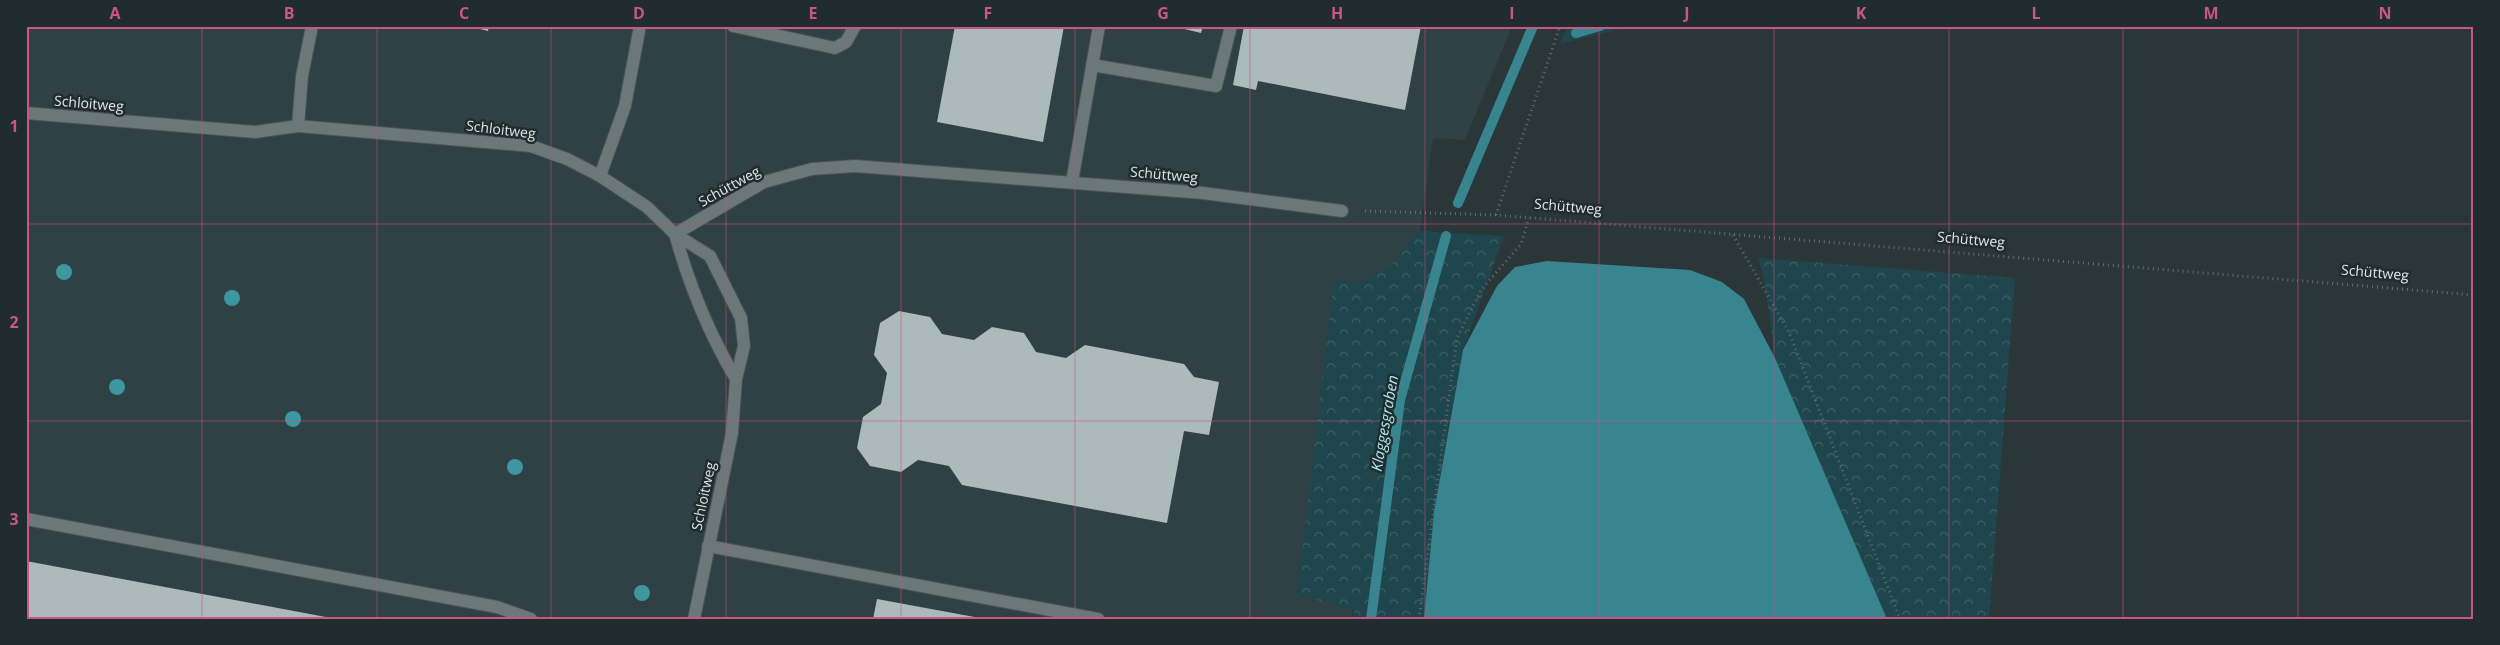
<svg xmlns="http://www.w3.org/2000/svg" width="2500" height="645" font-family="'Open Sans',sans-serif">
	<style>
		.built { fill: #2f4144 }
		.green { fill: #1e464c }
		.forest { fill: url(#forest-crowns) }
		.water { fill: #388590 }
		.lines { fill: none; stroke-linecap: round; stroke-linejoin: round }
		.stream { stroke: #388590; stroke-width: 10 }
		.building { fill: #adbabc }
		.minor-casing { stroke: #485253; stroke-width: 14 }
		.path { stroke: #636c6e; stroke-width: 3; stroke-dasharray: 1 4; stroke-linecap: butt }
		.minor { stroke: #6b7779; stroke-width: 12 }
		.tree { fill: #3e96a1 }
		.grid { fill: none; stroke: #ca5685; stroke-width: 1; stroke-opacity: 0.55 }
		.labels { text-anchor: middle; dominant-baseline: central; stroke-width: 5; stroke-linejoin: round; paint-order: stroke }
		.street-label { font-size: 14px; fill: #dee5e6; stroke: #212c2e }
		.water-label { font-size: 15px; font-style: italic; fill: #afedf6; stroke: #212c2e }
		.neatline { fill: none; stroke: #ca5685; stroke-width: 2 }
		.grid-label { font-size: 16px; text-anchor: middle; font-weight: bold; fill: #ca5685 }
	</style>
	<defs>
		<pattern id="forest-crowns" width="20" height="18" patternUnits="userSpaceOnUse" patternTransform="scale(1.25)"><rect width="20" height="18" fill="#1e464c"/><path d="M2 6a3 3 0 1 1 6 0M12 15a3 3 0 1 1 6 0" fill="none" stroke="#3e6166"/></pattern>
	</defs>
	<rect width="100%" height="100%" fill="#2b3638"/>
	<path class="built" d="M26 26H1512L1465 140 1433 138 1420 231 1389 267 1358 284 1334 278 1353 619H26Z"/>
	<path class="green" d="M1567 26H1633L1560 44Z"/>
	<g class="forest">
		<path d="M1420 231 1504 236 1463 350 1434 512 1424 619H1353L1354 611 1297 594 1334 278 1358 284 1389 267Z"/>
		<path d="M1758 258 2015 278 1989 619H1887L1775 358 1765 283Z"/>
	</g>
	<path class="water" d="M1547 261 1690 270 1722 282 1744 299 1775 358 1887 619H1424L1434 512 1463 350 1497 286 1515 267Z"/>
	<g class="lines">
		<g class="stream">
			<path d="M1576 33 1600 26"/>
			<path d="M1458 203 1533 26"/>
			<path d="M1371 619 1400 400 1446 236"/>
		</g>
	</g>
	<g class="building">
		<path d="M468 26H489L488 31Z"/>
		<path d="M955 26H1064L1043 142 937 122Z"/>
		<path d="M1172 26H1203L1201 33Z"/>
		<path d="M1244 26H1421L1405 110 1258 81 1256 90 1233 85Z"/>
		<path d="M899 311 930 317 942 334 974 340 992 327 1024 333 1036 352 1066 358 1085 345 1184 364 1194 377 1219 382 1209 435 1184 431 1167 523 962 485 949 466 918 460 901 472 870 466 857 448 863 417 881 404 887 373 874 355 880 323Z"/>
		<path d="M26 561 331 618V619H26Z"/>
		<path d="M877 599 980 618V619H873Z"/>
	</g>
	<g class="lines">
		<defs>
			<g id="minor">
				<path d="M733 26 835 48 846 42 855 26"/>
				<path d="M1092 65 1216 86 1231 26"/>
				<path d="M26 113 255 132 298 126 531 146 567 159 600 176 647 207 675 234 710 256 741 318 744 346 736 379 732 433 694 619"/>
				<path d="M298 126 302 76 312 26"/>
				<path d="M600 176 625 106 640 26"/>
				<path d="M1072 182 1099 26"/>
				<path d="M675 234 764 182 812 169 855 166 1203 193 1342 211"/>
				<path d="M675 234C689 284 709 334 736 379"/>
				<path d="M26 519 497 607 531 619"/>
				<path d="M708 546 1098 619"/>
			</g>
		</defs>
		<use href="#minor" class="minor-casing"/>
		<g class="path">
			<path d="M1365 211 1496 215 2474 295"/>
			<path d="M1496 215 1560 26"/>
			<path d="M1733 235 1789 332 1900 619"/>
			<path d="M1419 619 1457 338 1481 290 1521 244 1529 218"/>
		</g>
		<use href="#minor" class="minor"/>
	</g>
	<g class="tree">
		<circle cx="64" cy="272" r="8"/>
		<circle cx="232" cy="298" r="8"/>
		<circle cx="117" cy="387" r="8"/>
		<circle cx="293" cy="419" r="8"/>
		<circle cx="515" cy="467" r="8"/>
		<circle cx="642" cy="593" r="8"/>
	</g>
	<path class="grid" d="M202 26V619M377 26V619M551 26V619M726 26V619M901 26V619M1075 26V619M1250 26V619M1425 26V619M1599 26V619M1774 26V619M1949 26V619M2123 26V619M2298 26V619M26 224H2474M26 421H2474"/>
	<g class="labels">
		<g class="street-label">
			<text transform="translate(89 103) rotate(5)">Schloitweg</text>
			<text transform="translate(501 129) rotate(7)">Schloitweg</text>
			<text transform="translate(1164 174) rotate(5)">Schüttweg</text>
			<text transform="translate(729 186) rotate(-29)">Schüttweg</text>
			<text transform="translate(1568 206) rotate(5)">Schüttweg</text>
			<text transform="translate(1971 239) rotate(5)">Schüttweg</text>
			<text transform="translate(2375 272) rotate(5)">Schüttweg</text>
			<text transform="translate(703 496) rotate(-78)">Schloitweg</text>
		</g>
		<g class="water-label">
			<text transform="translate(1384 423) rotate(-80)">Klaggesgraben</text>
		</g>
	</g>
	<rect width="2500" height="645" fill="none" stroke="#212c2e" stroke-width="55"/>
	<rect x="28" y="28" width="2444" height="590" class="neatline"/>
	<g class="grid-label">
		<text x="115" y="19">A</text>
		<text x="289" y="19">B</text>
		<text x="464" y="19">C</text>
		<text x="639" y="19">D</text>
		<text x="813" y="19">E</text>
		<text x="988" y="19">F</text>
		<text x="1163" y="19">G</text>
		<text x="1337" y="19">H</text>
		<text x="1512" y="19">I</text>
		<text x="1687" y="19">J</text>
		<text x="1861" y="19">K</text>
		<text x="2036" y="19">L</text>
		<text x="2211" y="19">M</text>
		<text x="2385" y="19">N</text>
		<text x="14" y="132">1</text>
		<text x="14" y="328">2</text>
		<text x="14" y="525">3</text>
	</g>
</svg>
